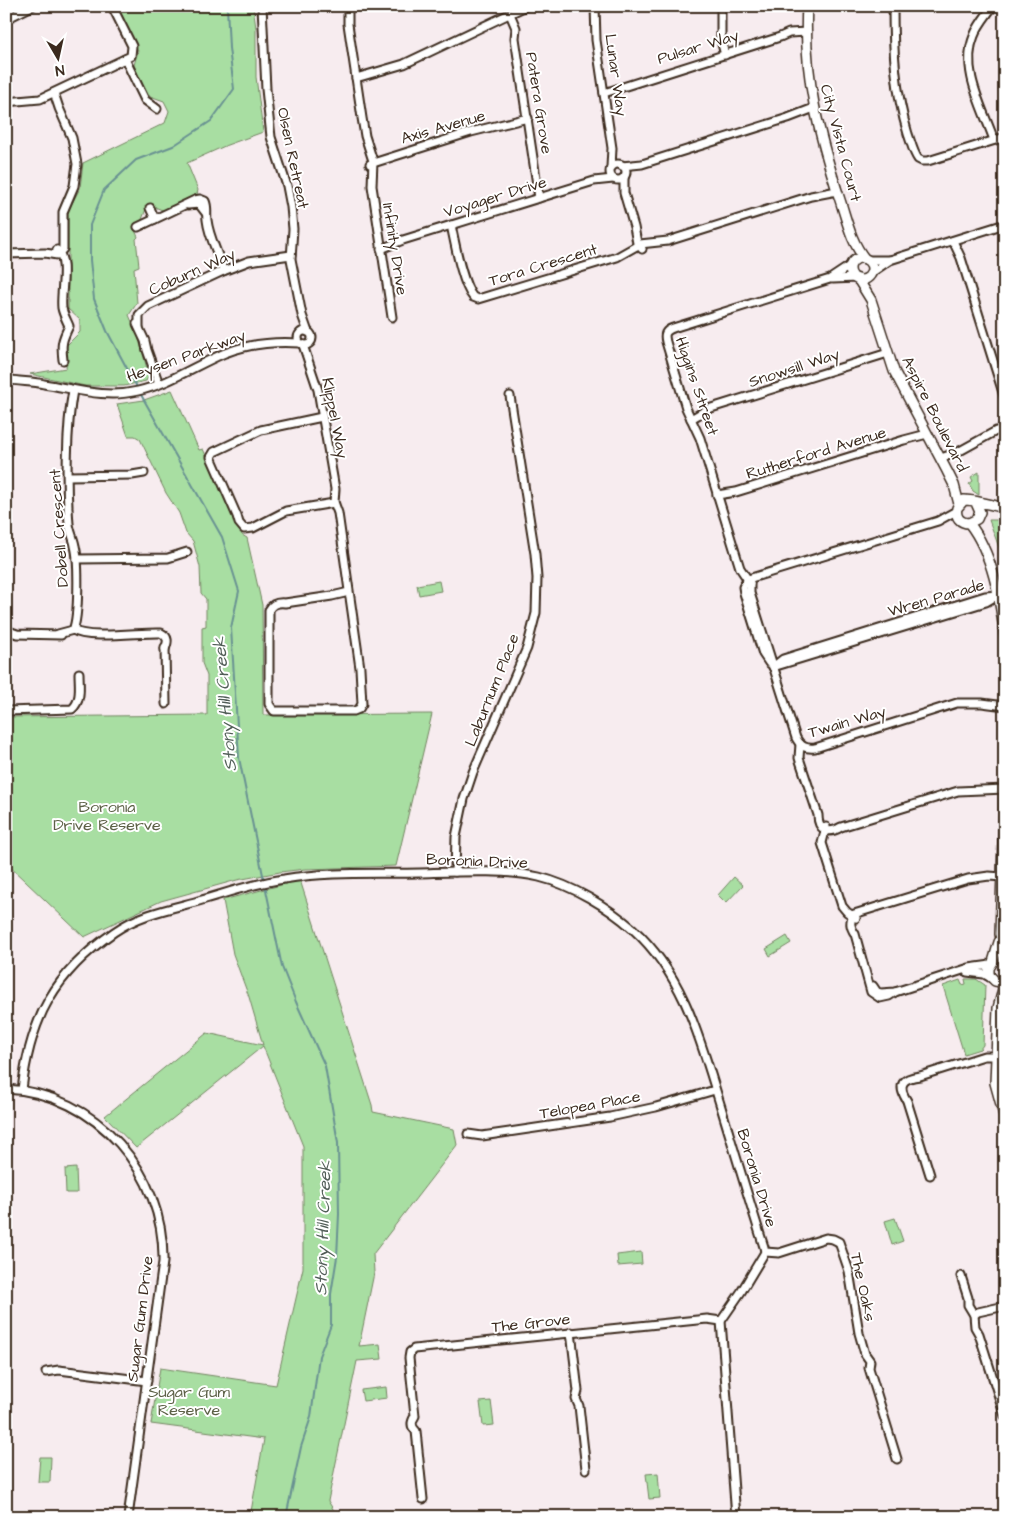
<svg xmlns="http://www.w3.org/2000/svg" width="1011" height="1523" font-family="'Architects Daughter',sans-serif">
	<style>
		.green { fill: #a8dea2; stroke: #728460 }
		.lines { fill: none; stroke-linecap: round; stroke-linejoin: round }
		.stream { stroke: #699292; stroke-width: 2 }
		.minor-casing { stroke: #3b2a1e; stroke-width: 11 }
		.tertiary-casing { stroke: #3b2a1e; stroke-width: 12 }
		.minor { stroke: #fff; stroke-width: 7 }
		.tertiary { stroke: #fff; stroke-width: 9 }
		.labels { text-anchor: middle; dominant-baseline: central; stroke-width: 4; stroke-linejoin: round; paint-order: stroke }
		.street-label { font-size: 16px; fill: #3b2a1e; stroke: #fff }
		.park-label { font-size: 16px; fill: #5c6046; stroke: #fff }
		.water-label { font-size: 18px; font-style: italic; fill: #525e58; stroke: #fff }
	</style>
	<rect width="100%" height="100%" fill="#f7ecef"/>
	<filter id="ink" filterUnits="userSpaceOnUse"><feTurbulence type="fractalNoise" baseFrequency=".02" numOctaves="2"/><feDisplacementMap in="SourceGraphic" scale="10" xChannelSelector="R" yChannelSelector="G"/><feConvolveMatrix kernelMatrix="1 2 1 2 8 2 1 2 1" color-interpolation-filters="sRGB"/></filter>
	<g filter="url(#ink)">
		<g class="green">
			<path d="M117 6H253L256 28V77L263 132 227 145 187 163 198 190 197 194 194 197 165 211 152 206 146 209 141 222 133 226 138 237 136 239 139 266 134 268 137 303 129 315 138 336 149 376 146 381 124 386H85L30 374 66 368 67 345 80 332V320L68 309V211L80 188 83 163 165 123 169 111 164 101 147 95 134 65 138 51Z"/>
			<path d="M172 390 199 450 203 449 242 535 247 538 262 605 263 715 432 714 396 866 305 869 280 872 237 880 161 901 84 937 6 863V717L207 715V676L202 663V627L206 626V599L201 593 200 567 193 541 186 533 179 513 166 493 140 439 135 436H128L117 404 144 400Z"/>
			<path d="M979 472V495L973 491 969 484 973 481 971 477Z"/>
			<path d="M989 520H1005V564Z"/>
			<path d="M439 581 441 591 419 595 417 585Z"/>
			<path d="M734 877 743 885 726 903 718 895Z"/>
			<path d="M300 880 372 1105 373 1112 454 1129 457 1145 373 1254 374 1273 359 1346 380 1344 382 1359 357 1361 328 1501 338 1517H250L264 1439 151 1424 160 1368 276 1385 303 1268V1146L263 1046 136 1148 105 1116 207 1033 263 1045 249 997 233 954 223 900Z"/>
			<path d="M787 936 791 943 770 956 766 949Z"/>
			<path d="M965 979H976L985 985 983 1045 980 1049 964 1054 943 986 960 980 962 985 966 984Z"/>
			<path d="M76 1168 77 1193H66L65 1169Z"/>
			<path d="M895 1218 903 1241 892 1245 885 1221Z"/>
			<path d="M641 1252 642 1264 618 1266 617 1255Z"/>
			<path d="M386 1387 387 1398 363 1401 361 1390Z"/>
			<path d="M491 1401 494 1425 483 1426 480 1402Z"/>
			<path d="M40 1457H51L50 1482H38Z"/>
			<path d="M658 1473 660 1498 649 1499 646 1474Z"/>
		</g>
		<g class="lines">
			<g class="stream">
				<path d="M138 389 107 331 94 299 90 260V225L104 190 136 160 173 146 211 121 234 89 229 48 227 6"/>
				<path d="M140 393 222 537 239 591 231 628 239 758 264 880"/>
				<path d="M265 885 282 967 296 1002 325 1066 338 1143 339 1214 337 1257 331 1294V1325L319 1356 311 1417 301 1447 286 1517"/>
			</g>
			<defs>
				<g id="minor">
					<path d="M262 6 266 89 271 137 287 186 291 207 293 229 291 259 302 315 308 332"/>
					<path d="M348 6V24L362 118 365 136 373 161 372 186 392 317"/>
					<path d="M595 6 596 40 612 148 611 167"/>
					<path d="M721 6V40L725 55"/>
					<path d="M893 6C893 50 895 91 908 134 911 142 913 152 918 159L922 161H928L1005 137"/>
					<path d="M993 6C986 16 978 25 974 36 960 70 983 108 994 140"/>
					<path d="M595 7 609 6"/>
					<path d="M510 14 516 28 515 38 539 198"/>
					<path d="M6 19 32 6"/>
					<path d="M125 59 145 100 157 109"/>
					<path d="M356 78 404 64 526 6"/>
					<path d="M604 93 780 37 789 33 807 32"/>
					<path d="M6 102 40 99 131 56 132 46 112 6"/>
					<path d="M370 164 471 132 528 118"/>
					<circle cx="618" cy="172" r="8"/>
					<path d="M622 166 642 164 788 118 814 108"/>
					<path d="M624 177V193L634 227 637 243 642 249"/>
					<path d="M188 205 199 204 206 213"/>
					<path d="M150 208 155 219"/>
					<path d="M451 225C455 243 462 284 473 297L478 299 617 257 640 244 668 241 811 196 837 191"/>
					<path d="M138 227 195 200 200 199 205 201C208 207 206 213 207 220 209 238 219 254 223 271"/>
					<path d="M953 241 961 258 1005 399"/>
					<path d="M381 249 403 240 594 181 613 179"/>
					<path d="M57 250C69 261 60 292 62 308 63 314 67 321 69 326 62 340 61 344 63 360"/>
					<path d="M6 254 45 253 57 255 63 249V212L74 186 77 164 72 138 59 108 54 93"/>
					<path d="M868 260H890"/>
					<path d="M871 273 890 260 1005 224"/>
					<path d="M833 279 857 278"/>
					<path d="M137 324 145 341 147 350 159 384"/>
					<path d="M139 327V315L148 306 223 271 249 261 291 255"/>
					<circle cx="305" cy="338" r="7"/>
					<path d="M303 345 318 390 335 489 334 502 338 513 360 668 362 704 359 709 354 711H274L269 704V610C272 604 277 602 285 603L332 596 349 592"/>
					<path d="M6 379C19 382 32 381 44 384 76 389 105 399 138 391 169 384 196 365 225 353 249 344 275 341 300 343"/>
					<path d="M322 417 261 430 214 452 211 457 237 516 239 523 244 529 253 528 286 511 334 503"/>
					<path d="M691 419 708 409 888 353"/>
					<path d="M941 458 958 452 996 431 1005 430"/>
					<path d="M68 476 132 475 144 473"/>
					<path d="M717 495 736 492 904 440 927 434"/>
					<path d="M77 559 168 558 187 552"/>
					<path d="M750 583 740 568 700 438 686 408 666 342C664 334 665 331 673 328L830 279 851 265"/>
					<path d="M750 583V593L796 738C801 747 806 749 815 748L957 703H982L1005 706"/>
					<path d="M6 630 17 634 61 635"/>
					<path d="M73 630C88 640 141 632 161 633 169 637 168 642 165 649"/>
					<path d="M58 634 73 630C79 617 79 561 75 546 74 539 70 532 69 524 66 484 66 429 73 390"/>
					<path d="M165 647 166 704"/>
					<path d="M769 663 763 654 744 593 743 587 748 579 938 521 956 511"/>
					<path d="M773 667 783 659 985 596 998 595"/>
					<path d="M773 667 986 602 996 596"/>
					<path d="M6 711 72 709C82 701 79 685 79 673"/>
					<path d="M800 744 799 758 818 815C818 830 828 835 841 827L958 791 1005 789"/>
					<path d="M826 827 822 843 842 906 847 912 856 918"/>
					<path d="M455 872 456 837 464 799 473 772 527 648 536 613 537 578 535 554 510 396"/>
					<path d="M967 972 984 974 991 978"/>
					<path d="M873 986 877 992 881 993 895 992 969 968 991 965"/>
					<path d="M895 992 889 996 880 998 871 992 855 934C850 927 849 921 854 914L968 879 989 876 1002 877"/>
					<path d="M6 1089C97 1093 165 1173 163 1262L128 1517"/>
					<path d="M22 1090C30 1018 55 973 114 932 138 915 168 909 195 902 224 894 254 883 284 879 329 871 375 874 420 873 455 872 505 869 539 877 572 885 608 907 633 929 685 976 701 1043 721 1107 735 1153 749 1200 764 1247L765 1252 741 1292 721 1321 736 1517"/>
					<path d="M468 1134 482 1136 610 1117 656 1107 715 1090"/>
					<path d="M930 1175 907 1101C897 1085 902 1078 920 1076L984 1056H996"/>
					<path d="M765 1252 779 1253 826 1238 833 1239 839 1242 849 1271 859 1333 865 1354 870 1361 869 1368 897 1459"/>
					<path d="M961 1276 968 1298V1305L974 1315 975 1327 979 1334 1005 1416"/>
					<path d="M974 1315 978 1312 1005 1306"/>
					<path d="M571 1332 578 1391 576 1399 579 1406 586 1469"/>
					<path d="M46 1372 59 1370 147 1381"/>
					<path d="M423 1499 416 1431C411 1427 411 1422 415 1416L409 1358 410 1352 414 1349 707 1319 721 1321"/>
				</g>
				<g id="tertiary">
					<path d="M807 6C803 75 819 135 840 200 847 221 851 242 865 259"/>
					<circle cx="861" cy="269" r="11"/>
					<path d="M858 279 871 300 894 371 947 471 954 485 959 504"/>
					<path d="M976 503 980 512 977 519 969 523C960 523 955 517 957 508L964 500C971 499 996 506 1005 508"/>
					<path d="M969 523C993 554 1000 599 1005 637"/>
					<path d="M1005 783 1000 934 1005 960"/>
					<path d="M999 942 993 962 989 968V975L995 981 1001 982 1005 980"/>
					<path d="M1005 982 998 1008 995 1083 1005 1119"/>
				</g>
			</defs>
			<use href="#minor" class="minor-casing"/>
			<use href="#tertiary" class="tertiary-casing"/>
			<use href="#minor" class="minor"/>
			<use href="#tertiary" class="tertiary"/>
		</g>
	</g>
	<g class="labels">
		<g class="street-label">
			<text transform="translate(698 47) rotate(-17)">Pulsar Way</text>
			<text transform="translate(616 75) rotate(82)">Lunar Way</text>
			<text transform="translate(539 103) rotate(81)">Patera Grove</text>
			<text transform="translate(443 127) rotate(-16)">Axis Avenue</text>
			<text transform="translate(841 143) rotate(75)">City Vista Court</text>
			<text transform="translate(293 158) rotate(78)">Olsen Retreat</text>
			<text transform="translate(495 197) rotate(-17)">Voyager Drive</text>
			<text transform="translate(395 249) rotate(81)">Infinity Drive</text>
			<text transform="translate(543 265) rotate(-17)">Tora Crescent</text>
			<text transform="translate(192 272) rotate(-24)">Coburn Way</text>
			<text transform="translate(186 356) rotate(-20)">Heysen Parkway</text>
			<text transform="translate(794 368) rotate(-18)">Snowsill Way</text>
			<text transform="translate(697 386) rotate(71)">Higgins Street</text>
			<text transform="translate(935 414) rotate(63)">Aspire Boulevard</text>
			<text transform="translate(335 418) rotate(79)">Klippel Way</text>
			<text transform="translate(816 453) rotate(-17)">Rutherford Avenue</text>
			<text transform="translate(59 528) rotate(-94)">Dobell Crescent</text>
			<text transform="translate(936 598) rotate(-16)">Wren Parade</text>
			<text transform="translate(492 690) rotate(-68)">Laburnum Place</text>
			<text transform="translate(847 722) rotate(-16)">Twain Way</text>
			<text transform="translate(477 861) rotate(2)">Boronia Drive</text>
			<text transform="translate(590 1105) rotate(-10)">Telopea Place</text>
			<text transform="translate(757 1178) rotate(73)">Boronia Drive</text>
			<text transform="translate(863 1287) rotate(78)">The Oaks</text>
			<text transform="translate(140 1319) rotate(-83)">Sugar Gum Drive</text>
			<text transform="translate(531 1323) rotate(-6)">The Grove</text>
		</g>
		<g class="park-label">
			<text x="107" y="807">Boronia<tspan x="107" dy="18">Drive Reserve</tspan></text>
			<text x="189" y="1392">Sugar Gum<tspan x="189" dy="18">Reserve</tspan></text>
		</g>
		<g class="water-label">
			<text transform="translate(225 704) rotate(-95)">Stony Hill Creek</text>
			<text transform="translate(323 1228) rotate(-88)">Stony Hill Creek</text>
		</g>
	</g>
	<rect width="1011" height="1523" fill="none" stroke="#fff" stroke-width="25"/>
	<rect x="12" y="12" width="986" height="1498" fill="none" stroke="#3b2a1e" stroke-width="2" filter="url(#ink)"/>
	<g transform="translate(58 58) rotate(171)" stroke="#ffffff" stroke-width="4" paint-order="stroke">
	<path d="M0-4L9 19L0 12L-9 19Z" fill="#3b2a1e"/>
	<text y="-8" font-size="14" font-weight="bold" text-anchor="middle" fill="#3b2a1e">N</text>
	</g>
</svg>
